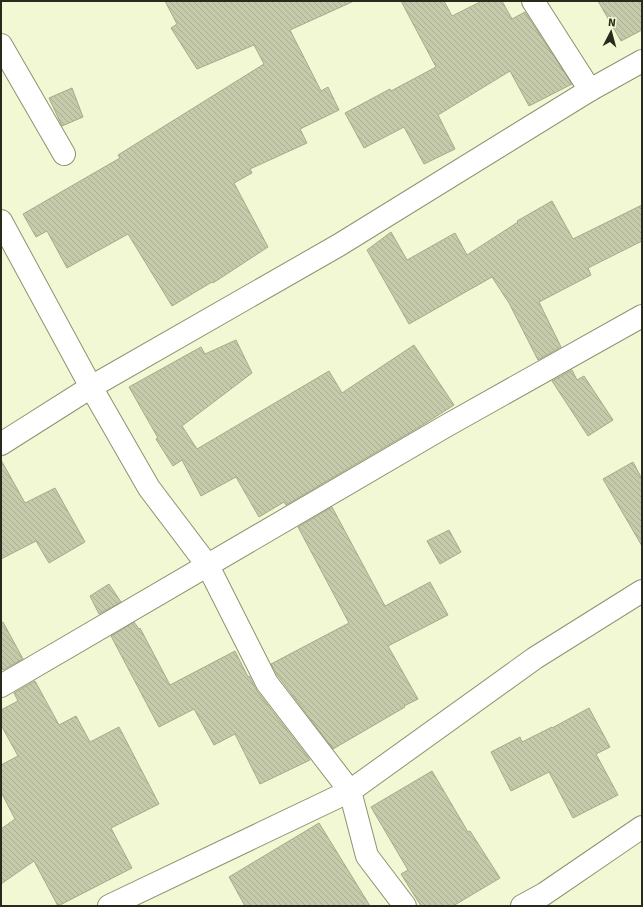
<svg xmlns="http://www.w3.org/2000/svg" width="643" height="907" font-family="Signika,sans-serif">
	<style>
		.building { fill: url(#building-back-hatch); stroke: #a6ac89 }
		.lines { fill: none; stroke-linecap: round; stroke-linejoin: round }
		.minor-casing { stroke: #8d9370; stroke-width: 24 }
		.minor { stroke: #fff; stroke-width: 22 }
	</style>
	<defs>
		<pattern id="building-back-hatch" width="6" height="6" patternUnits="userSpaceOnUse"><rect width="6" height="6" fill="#c4caaa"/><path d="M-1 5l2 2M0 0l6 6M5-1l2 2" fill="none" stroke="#a8ae92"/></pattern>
	</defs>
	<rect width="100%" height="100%" fill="#f2f8d3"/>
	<g class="building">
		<path d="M165 1H354L290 30 321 91 328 87 339 110 300 129 307 143 250 169 252 173 234 183 268 247 213 283 212 282 172 306 128 234 67 268 47 231 36 237 23 214 120 158 118 155 264 64 254 45 197 69 171 28 177 24Z"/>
		<path d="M401 1H444L452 16 482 1H502L512 19 525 12 572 84 529 106 510 71 438 115 455 149 424 164 404 127 364 148 345 113 390 89 391 91 436 67Z"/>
		<path d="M598 1H642V30L621 41Z"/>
		<path d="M72 88 83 117 62 126 49 98Z"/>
		<path d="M552 201 573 239 642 205V241L588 268 591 275 539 302 561 347 538 360 509 303 492 277 409 324 367 250 391 232 407 260 455 233 467 255 518 222 517 221Z"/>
		<path d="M236 340 252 373 182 426 197 449 329 371 342 393 414 345 454 405 421 426 286 505 284 502 259 517 236 477 201 496 182 460 173 466 156 439 158 438 129 387 201 347 205 354Z"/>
		<path d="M572 370 577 380 584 376 613 420 588 436 552 381Z"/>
		<path d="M1 460 25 503 55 488 85 542 49 563 36 541 1 559Z"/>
		<path d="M633 462 642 479V546L603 479Z"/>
		<path d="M332 507 385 606 430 582 448 615 388 646 418 699 404 706 405 707 333 749 278 676 271 664 349 623 298 527Z"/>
		<path d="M449 530 461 552 440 564 427 541Z"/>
		<path d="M109 584 121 602 99 614 90 596Z"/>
		<path d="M3 622 23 659 3 670 1 665V623Z"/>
		<path d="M134 622 139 629 140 628 170 685 235 651 248 677 249 676 257 691 310 760 260 784 235 734 214 745 194 709 159 727 111 636Z"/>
		<path d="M35 681 59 725 76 716 90 742 119 727 159 804 111 828 132 868 58 906 34 861 1 884V829L15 819 1 792V765L18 756 1 725V710L18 701 14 693Z"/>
		<path d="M589 708 610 747 596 754 618 795 573 818 549 772 511 791 491 752 520 737 522 742 552 727V728Z"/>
		<path d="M432 771 468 832 470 831 500 878 453 906H421L401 874 408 870 371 807Z"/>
		<path d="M319 823 370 906H245L229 877Z"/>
	</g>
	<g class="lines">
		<defs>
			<g id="minor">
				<path d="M533 1 590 90"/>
				<path d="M1 45 64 154"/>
				<path d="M1 221 91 387 149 488 208 566 267 683 350 791 367 856 405 906"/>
				<path d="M1 444 91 387 339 245 590 90 642 61"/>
				<path d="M1 686 446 426 642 316"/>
				<path d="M109 906 350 791 535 658 642 591"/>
				<path d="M522 906 544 894 642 827"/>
			</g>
		</defs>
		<use href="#minor" class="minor-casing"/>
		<use href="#minor" class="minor"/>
	</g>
	<rect width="643" height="907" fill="none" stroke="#282a1c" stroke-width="4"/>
	<g transform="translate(611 32) rotate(6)" stroke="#f2f8d3" stroke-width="3" paint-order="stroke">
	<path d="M0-3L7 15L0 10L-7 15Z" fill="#282a1c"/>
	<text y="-6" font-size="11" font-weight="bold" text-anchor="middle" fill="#282a1c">N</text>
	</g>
</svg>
